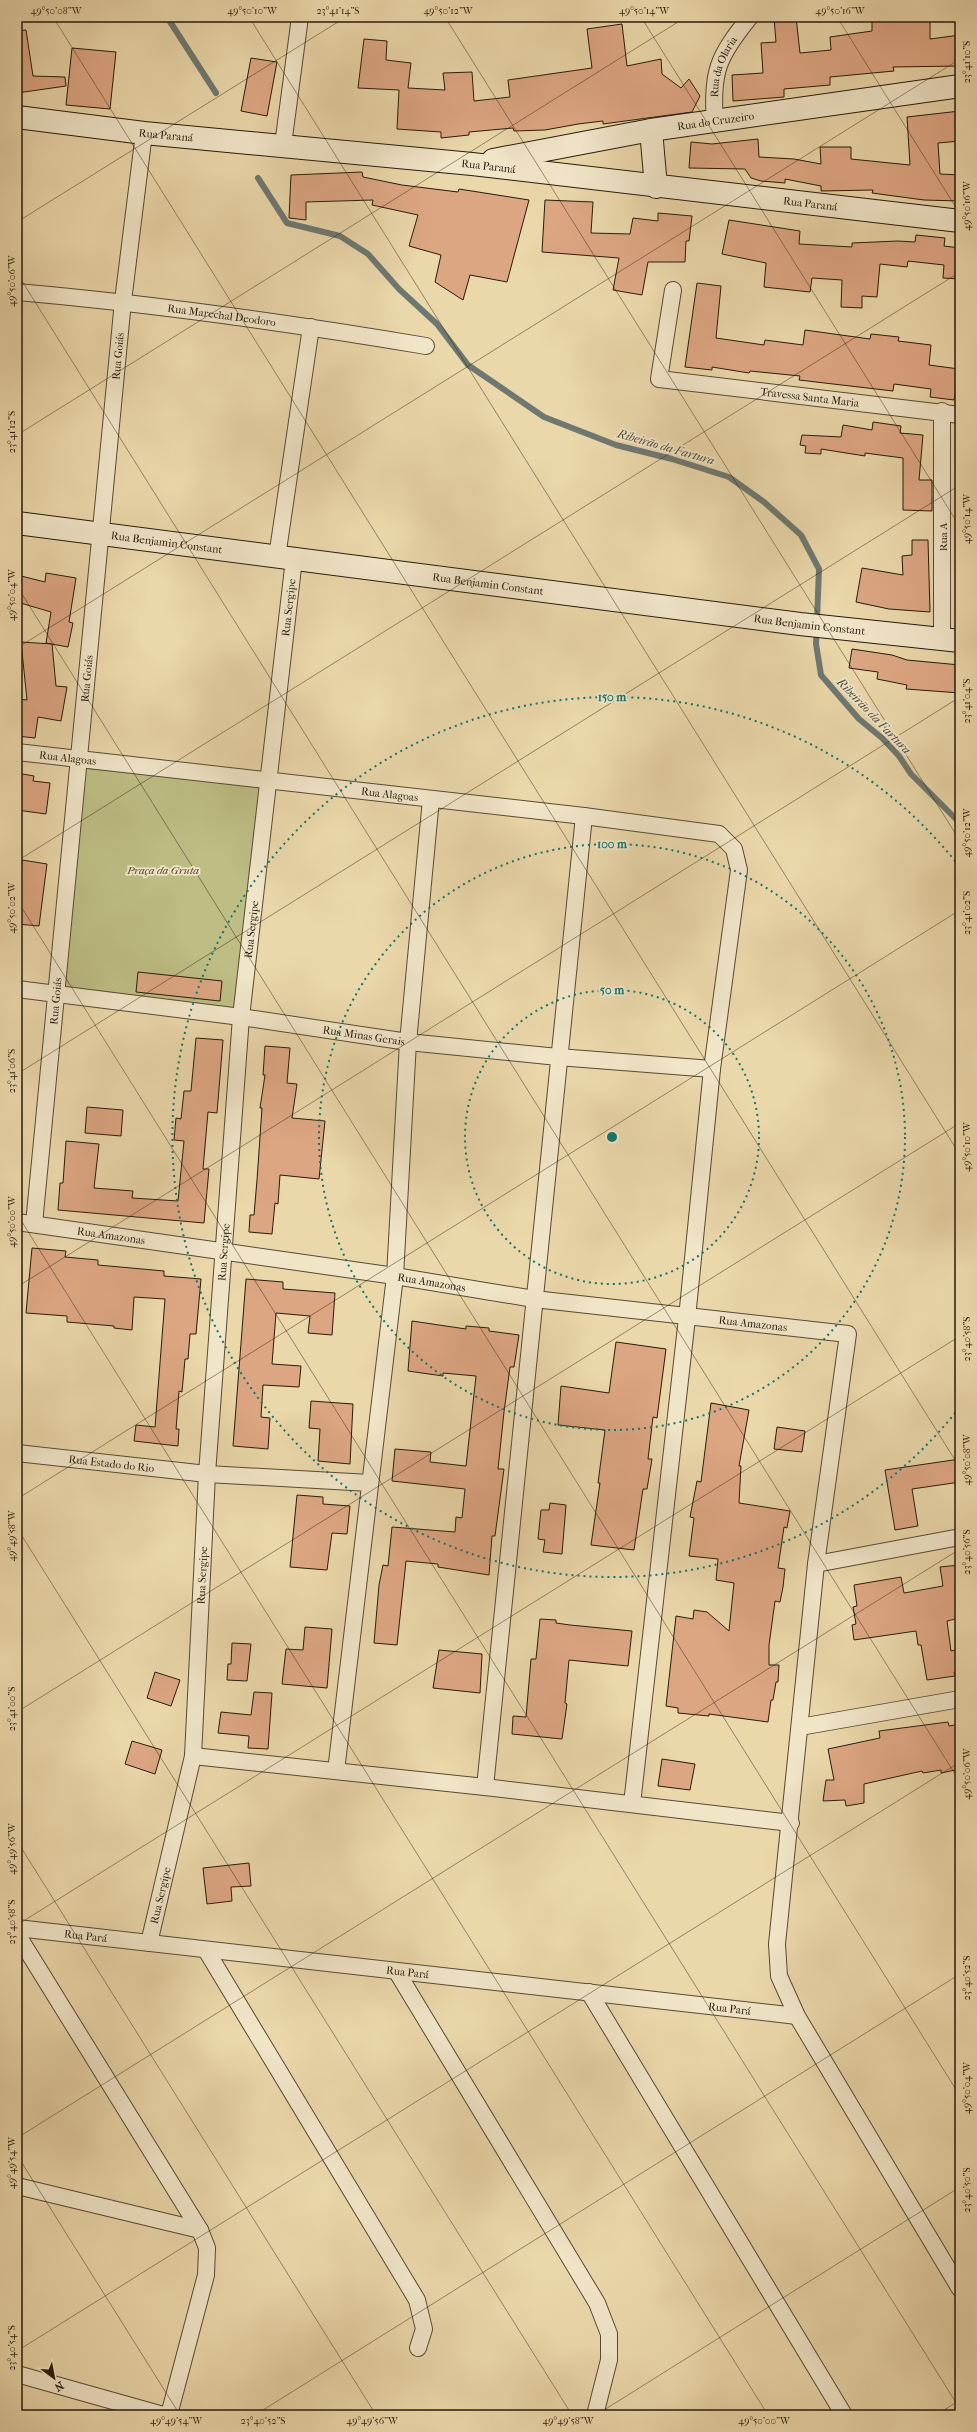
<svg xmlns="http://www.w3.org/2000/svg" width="977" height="2432" font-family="'IM FELL French Canon',serif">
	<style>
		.green { fill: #bdbd84; stroke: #726c48 }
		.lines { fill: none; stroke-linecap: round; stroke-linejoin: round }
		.stream { stroke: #6e7871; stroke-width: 6 }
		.building { fill: #dda683; stroke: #271b0b }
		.street-casing { stroke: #584a33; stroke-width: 18 }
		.secondary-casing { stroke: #271b0b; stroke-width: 24 }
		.street { stroke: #f1e5c8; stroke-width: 16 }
		.secondary { stroke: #f1e5c8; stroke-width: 22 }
		.ticks { fill: none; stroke: #271b0b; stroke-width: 1; stroke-opacity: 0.45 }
		.ring { fill: none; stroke: #0f766e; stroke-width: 2; stroke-dasharray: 2 4 }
		.labels { text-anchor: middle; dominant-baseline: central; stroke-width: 3.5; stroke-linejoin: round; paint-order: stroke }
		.street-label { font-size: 11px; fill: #271b0b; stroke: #f1e5c8 }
		.park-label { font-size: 11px; font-style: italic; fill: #544c2f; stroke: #f1e5c8 }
		.water-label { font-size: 12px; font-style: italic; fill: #4b4a3e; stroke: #f1e5c8 }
		.centre { fill: #0f766e; stroke: #f1e5c8; stroke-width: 2 }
		.ring-label { font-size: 12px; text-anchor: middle; font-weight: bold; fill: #0f766e; stroke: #f1e5c8; stroke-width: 3.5; stroke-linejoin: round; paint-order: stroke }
		.neatline { fill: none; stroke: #271b0b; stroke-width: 1.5 }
		.ticks-label { font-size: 10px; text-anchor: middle; fill: #271b0b }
	</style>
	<rect width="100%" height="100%" fill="#ead7aa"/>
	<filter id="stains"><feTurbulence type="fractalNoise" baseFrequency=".005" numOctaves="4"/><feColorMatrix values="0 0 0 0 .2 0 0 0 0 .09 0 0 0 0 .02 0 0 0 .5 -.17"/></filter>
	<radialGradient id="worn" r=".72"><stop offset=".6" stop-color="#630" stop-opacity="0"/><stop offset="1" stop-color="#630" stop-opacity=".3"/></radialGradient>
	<path class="green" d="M82 768 262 785 235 1010 64 991Z"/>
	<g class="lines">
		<g class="stream">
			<path d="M167 17 216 93"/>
			<path d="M258 178 287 223 340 236 368 254 399 289 437 324 468 365 544 417 616 445 672 459 729 477 764 502 801 535 819 569 816 644 821 675 859 719 882 738 899 756 911 774 960 823"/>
		</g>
	</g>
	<g class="building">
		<path d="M774 17H796L800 53 831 50 830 37 872 31V17H930V39L960 35V66L893 67 894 71 830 77V85L784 89V97L733 101 732 75 763 73 761 43 776 42Z"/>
		<path d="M622 24 627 66 661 59 662 74 681 88 689 79 700 96 692 112 603 124V121L578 124 545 130 514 131 513 128 469 132V135L441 138V132L397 129 399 90 358 88 364 39 387 41 386 60 411 63 408 88 445 90 443 73 472 72 474 101 510 97 508 80 592 68 587 29Z"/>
		<path d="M26 30 33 76 65 77 66 86 17 93V31Z"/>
		<path d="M72 48 116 52 110 109 66 105Z"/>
		<path d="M251 58 277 62 267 116 241 111Z"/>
		<path d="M960 111V141L938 143 940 174 960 175V201L924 200 872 193 873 190 821 191V186L785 179V183L761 181 751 178 745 169 689 168 691 142 712 144 758 139 759 157 794 159 821 164 820 147H851V159L910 165 907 117Z"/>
		<path d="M362 172 363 177 402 185 458 192 459 189 529 200 507 282 470 275 463 300 435 282 441 255 409 246 418 215 372 205 373 200 306 202V220L289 218 291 175Z"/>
		<path d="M545 200 593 202 591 233 630 234 633 218 658 221V213L692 216 689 241H686L685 262H648L642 295 613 290 619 258 542 252Z"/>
		<path d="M729 220 800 231 799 244 852 247V243L898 241 915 242 916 235 945 238 944 246 960 248V279L943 278 944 265 908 261 907 267 880 264 877 297 862 296V308L841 307 842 280 812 278 810 292 764 287 766 263 722 254Z"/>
		<path d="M697 283 721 286 716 338 764 345 765 340 803 345 805 330 870 339 871 334 899 337 898 341 931 345 929 365 959 369 954 400 930 397 931 389 894 384 893 391 799 380 800 376 750 371 749 373 712 367V370L685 367Z"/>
		<path d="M873 422 901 426 900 433 923 435 919 480H932V511L903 510V458L865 453V456L821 449V454L805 453 806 446 800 445 802 435 841 437 843 425 872 430Z"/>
		<path d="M912 540H928L930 612 889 609 856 602 862 568 903 575 902 556 912 555Z"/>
		<path d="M46 573 76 578 69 622 73 623 68 647 46 643 51 612 17 602V575L45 582Z"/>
		<path d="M21 642 52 644 56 686 67 687 61 721 38 717 35 738 17 736V699L27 700Z"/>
		<path d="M852 649 892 655 907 660 960 665V693L906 689 907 685 877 679 878 672 849 668Z"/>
		<path d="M17 773 34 776 33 781 50 783 46 814 17 810Z"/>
		<path d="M22 860 47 864 39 926 17 924Z"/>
		<path d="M138 972 222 981 220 1001 136 992Z"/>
		<path d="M196 1038 223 1040 217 1113 208 1112 203 1169H209L204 1223 58 1210 60 1183H63L66 1141 99 1144 94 1188 133 1191 132 1198 178 1201 184 1141 174 1140 176 1118 181 1119 184 1091H191Z"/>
		<path d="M265 1046 290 1048 287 1083 297 1084 292 1118 325 1121 319 1179 280 1175 278 1204 275 1203 272 1234 249 1232 250 1215H254L257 1180 262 1108H260L265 1075H263Z"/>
		<path d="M87 1107 123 1110 121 1136 85 1133Z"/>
		<path d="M32 1248 66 1251 65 1257 98 1260V1265L164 1271V1276L201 1279 196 1334H190L188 1359H185L182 1392 179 1391 176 1429H179L178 1446 134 1441 136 1425 155 1427 165 1299 134 1297 132 1330 114 1328V1326L67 1322V1316L26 1313Z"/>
		<path d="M246 1279 283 1282V1289L335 1293 332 1335 308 1333 310 1316 276 1313 272 1364 301 1366 299 1387 263 1385 261 1417 270 1418 268 1449 233 1446Z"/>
		<path d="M412 1321 466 1329V1326L489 1328V1331L519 1335 514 1367H510L504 1412 498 1469H504L495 1536H492L489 1575 438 1567V1564L406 1561 397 1645 374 1643 379 1585 383 1565 388 1566 392 1527 455 1532 456 1517 462 1518 465 1489 392 1481 395 1449 431 1452 430 1462 466 1466 476 1376 443 1373V1376L408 1371Z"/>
		<path d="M616 1342 666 1349 657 1418 653 1417 648 1459H652L647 1489H643L634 1550 591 1545 600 1483H598L605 1430 558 1425 561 1386 609 1393Z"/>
		<path d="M311 1401 353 1404 350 1464 318 1461 320 1429 309 1428Z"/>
		<path d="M711 1403 749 1410 739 1466H741L739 1503 790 1511 787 1528 784 1527 778 1568 785 1569 783 1587 780 1602 775 1601 769 1645V1665H779L778 1682H776L773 1700H771L768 1722 709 1714V1716L678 1713V1708L666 1706 676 1616 693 1619 694 1610 707 1612 729 1631 734 1583 716 1580 718 1559 689 1556 694 1518 690 1517 697 1481 701 1482Z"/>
		<path d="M777 1427 805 1431 802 1452 774 1449Z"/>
		<path d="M960 1459V1482L912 1489 918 1526 895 1530 885 1470Z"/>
		<path d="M297 1495 323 1497V1504L350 1506 347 1534 332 1533 327 1570 290 1567Z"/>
		<path d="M550 1503 566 1505 562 1554 543 1552 545 1540 538 1539 541 1510H549Z"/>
		<path d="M960 1565V1618L947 1621 951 1651 960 1649V1671L954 1672 955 1676 927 1680 921 1645H918L916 1631 854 1640 852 1625 856 1624 853 1607 857 1606 854 1585 901 1577 904 1593 943 1586 940 1567Z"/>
		<path d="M540 1619 556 1620V1623L570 1625 632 1631 628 1666 569 1660 565 1703 567 1704 562 1739 512 1734 513 1716 526 1717 531 1659H536Z"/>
		<path d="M305 1627 332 1629 327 1688 282 1684 286 1649 303 1650Z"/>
		<path d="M232 1643 251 1644 247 1681 227 1680 228 1664H231Z"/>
		<path d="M439 1650 482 1654 480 1693 433 1688Z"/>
		<path d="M155 1672 180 1680 171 1706 147 1698Z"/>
		<path d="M254 1692 272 1693 268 1749 248 1748 249 1736 218 1733 221 1712 251 1715Z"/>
		<path d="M948 1722 949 1726 960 1724V1769L941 1773V1770L923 1773 922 1771 864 1784V1803L846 1806 845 1800 823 1801 826 1780H834L828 1749 880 1738 879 1731Z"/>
		<path d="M132 1741 162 1750 155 1774 125 1764Z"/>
		<path d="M662 1759 695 1764 690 1790 658 1786Z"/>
		<path d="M249 1863 251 1886 231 1887 232 1901 207 1904 203 1868Z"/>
	</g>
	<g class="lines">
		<defs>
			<g id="street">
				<path id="s1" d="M715 123C711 72 718 56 750 17"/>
				<path d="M283 145 300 17"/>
				<path id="s2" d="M673 290 659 379 960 415"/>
				<path id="s3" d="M17 292C154 304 290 323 426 346"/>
				<path d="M942 411V639"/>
				<path d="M277 557 311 327"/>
				<path id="s4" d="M17 752 584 816 719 834 734 849 739 870 712 1069 687 1318 632 1804"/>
				<path id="s5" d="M17 989 241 1017 408 1042 558 1057 712 1069"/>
				<path id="s6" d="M17 1222 395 1276 534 1299 848 1334 816 1564 777 1944 779 1976 797 2016 960 2289"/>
				<path id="s7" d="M34 1224 123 301 144 133"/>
				<path id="s8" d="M17 1453 207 1474 370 1483"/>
				<path d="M816 1564 960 1537"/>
				<path d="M800 1727 960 1699"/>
				<path d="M193 1756 485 1787 791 1823"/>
				<path d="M336 1771 395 1276 408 1042 431 799"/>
				<path d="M485 1787 584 816"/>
				<path id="s9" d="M17 1928 797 2016"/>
				<path d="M17 1934 200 2230 207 2248 206 2275 169 2415"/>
				<path id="s10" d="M149 1943 193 1756 207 1474 241 1017 294 559"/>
				<path d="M206 1950 417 2300 424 2329 418 2348"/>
				<path d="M397 1972 597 2303 609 2334V2360L595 2415"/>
				<path d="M589 1992 844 2415"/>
				<path d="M17 2186 200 2230"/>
				<path d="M17 2374 163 2415"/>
			</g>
			<g id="secondary">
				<path id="s11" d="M17 117 144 133 472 164 960 221"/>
				<path d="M651 130 656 187"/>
				<path id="s12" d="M493 160 651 130 960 86"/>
				<path id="s13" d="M17 523 800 624 960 641"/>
			</g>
		</defs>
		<use href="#street" class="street-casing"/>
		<use href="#secondary" class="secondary-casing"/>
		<use href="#street" class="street"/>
		<use href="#secondary" class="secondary"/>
	</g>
	<path class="ticks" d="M53 17 960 1468M249 17 960 1155M445 17 960 841M641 17 960 527M837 17 960 214M17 222 346 17M17 273 960 1782M17 435 686 17M17 586 960 2096M17 648 960 59M17 861 960 272M17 900 960 2409M17 1074 960 485M17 1214 768 2415M17 1287 960 697M17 1499 960 910M17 1528 572 2415M17 1712 960 1123M17 1841 376 2415M17 1925 960 1336M17 2138 960 1549M17 2155 180 2415M17 2351 960 1762M255 2415 960 1974M596 2415 960 2187M936 2415 960 2400"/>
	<g class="ring">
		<circle cx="612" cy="1137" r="147"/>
		<circle cx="612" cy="1137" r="293"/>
		<path d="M959 1408A440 440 0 1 1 959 866"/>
	</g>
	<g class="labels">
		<g class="street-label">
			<text stroke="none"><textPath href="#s1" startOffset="58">Rua da Olaria</textPath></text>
			<text stroke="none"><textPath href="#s12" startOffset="226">Rua do Cruzeiro</textPath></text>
			<text stroke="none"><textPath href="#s11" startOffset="150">Rua Paraná</textPath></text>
			<text stroke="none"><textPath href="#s11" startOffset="474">Rua Paraná</textPath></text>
			<text stroke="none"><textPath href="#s11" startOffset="798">Rua Paraná</textPath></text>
			<text stroke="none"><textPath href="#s3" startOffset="206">Rua Marechal Deodoro</textPath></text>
			<text stroke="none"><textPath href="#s7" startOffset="872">Rua Goiás</textPath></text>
			<text stroke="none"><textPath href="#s2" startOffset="242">Travessa Santa Maria</textPath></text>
			<text transform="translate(943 537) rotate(-90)">Rua A</text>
			<text stroke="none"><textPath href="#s13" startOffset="151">Rua Benjamin Constant</textPath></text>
			<text stroke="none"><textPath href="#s13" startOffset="475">Rua Benjamin Constant</textPath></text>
			<text stroke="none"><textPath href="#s10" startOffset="1345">Rua Sergipe</textPath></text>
			<text stroke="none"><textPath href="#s13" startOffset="799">Rua Benjamin Constant</textPath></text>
			<text stroke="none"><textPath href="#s7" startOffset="548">Rua Goiás</textPath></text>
			<text stroke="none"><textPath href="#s4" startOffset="51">Rua Alagoas</textPath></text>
			<text stroke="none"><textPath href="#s4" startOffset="375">Rua Alagoas</textPath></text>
			<text stroke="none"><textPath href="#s10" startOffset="1021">Rua Sergipe</textPath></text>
			<text stroke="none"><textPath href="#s7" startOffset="224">Rua Goiás</textPath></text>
			<text stroke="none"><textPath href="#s5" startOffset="350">Rua Minas Gerais</textPath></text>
			<text stroke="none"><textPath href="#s6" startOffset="95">Rua Amazonas</textPath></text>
			<text stroke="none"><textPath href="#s10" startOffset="697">Rua Sergipe</textPath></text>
			<text stroke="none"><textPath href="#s6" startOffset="419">Rua Amazonas</textPath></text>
			<text stroke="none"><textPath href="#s6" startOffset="743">Rua Amazonas</textPath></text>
			<text stroke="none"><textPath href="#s8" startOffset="95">Rua Estado do Rio</textPath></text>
			<text stroke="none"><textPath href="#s10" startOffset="373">Rua Sergipe</textPath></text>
			<text stroke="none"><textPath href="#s10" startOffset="49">Rua Sergipe</textPath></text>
			<text stroke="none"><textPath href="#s9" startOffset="69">Rua Pará</textPath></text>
			<text stroke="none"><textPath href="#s9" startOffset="393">Rua Pará</textPath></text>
			<text stroke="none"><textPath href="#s9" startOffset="717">Rua Pará</textPath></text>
		</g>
		<g class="park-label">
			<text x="163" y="870">Praça da Gruta</text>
		</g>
		<g class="water-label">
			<text transform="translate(666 447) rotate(16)">Ribeirão da Fartura</text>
			<text transform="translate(874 716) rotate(46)">Ribeirão da Fartura</text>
		</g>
	</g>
	<circle cx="612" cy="1137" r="6" class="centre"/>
	<g class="ring-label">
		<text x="612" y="701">150 m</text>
		<text x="612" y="848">100 m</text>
		<text x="612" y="994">50 m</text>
	</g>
	<rect width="977" height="2432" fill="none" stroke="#ead7aa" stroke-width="44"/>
	<g transform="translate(54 2378) rotate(148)" stroke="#f1e5c8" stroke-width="3" paint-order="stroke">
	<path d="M0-3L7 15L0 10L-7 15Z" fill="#271b0b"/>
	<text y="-6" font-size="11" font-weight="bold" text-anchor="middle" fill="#271b0b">N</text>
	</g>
	<rect x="22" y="22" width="933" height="2388" class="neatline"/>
	<g class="ticks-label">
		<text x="56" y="14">49°50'08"W</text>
		<text x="252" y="14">49°50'10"W</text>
		<text x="338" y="14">23°41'14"S</text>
		<text x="448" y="14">49°50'12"W</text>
		<text x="644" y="14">49°50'14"W</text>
		<text x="840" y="14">49°50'16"W</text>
		<text transform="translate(966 62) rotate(-90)" y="4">23°41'10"S</text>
		<text transform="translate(966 206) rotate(-90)" y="4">49°50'16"W</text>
		<text transform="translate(11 281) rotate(-90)" y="4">49°50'06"W</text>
		<text transform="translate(11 432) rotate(-90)" y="4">23°41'12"S</text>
		<text transform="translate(966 519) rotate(-90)" y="4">49°50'14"W</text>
		<text transform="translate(11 595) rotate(-90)" y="4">49°50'04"W</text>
		<text transform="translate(966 701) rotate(-90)" y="4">23°41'04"S</text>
		<text transform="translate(966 833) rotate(-90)" y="4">49°50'12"W</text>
		<text transform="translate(11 908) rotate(-90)" y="4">49°50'02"W</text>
		<text transform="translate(966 913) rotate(-90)" y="4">23°41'02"S</text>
		<text transform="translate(11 1071) rotate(-90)" y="4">23°41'06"S</text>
		<text transform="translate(966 1147) rotate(-90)" y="4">49°50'10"W</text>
		<text transform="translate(11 1222) rotate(-90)" y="4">49°50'00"W</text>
		<text transform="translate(966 1339) rotate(-90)" y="4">23°40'58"S</text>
		<text transform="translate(966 1460) rotate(-90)" y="4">49°50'08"W</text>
		<text transform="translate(11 1536) rotate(-90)" y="4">49°49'58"W</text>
		<text transform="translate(966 1552) rotate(-90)" y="4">23°40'56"S</text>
		<text transform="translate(11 1709) rotate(-90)" y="4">23°41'00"S</text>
		<text transform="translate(966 1774) rotate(-90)" y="4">49°50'06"W</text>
		<text transform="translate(11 1849) rotate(-90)" y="4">49°49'56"W</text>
		<text transform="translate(11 1922) rotate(-90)" y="4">23°40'58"S</text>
		<text transform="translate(966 1978) rotate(-90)" y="4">23°40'52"S</text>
		<text transform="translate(966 2088) rotate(-90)" y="4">49°50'04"W</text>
		<text transform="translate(11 2163) rotate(-90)" y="4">49°49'54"W</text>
		<text transform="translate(966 2190) rotate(-90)" y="4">23°40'50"S</text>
		<text transform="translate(11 2348) rotate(-90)" y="4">23°40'54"S</text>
		<text x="176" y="2424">49°49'54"W</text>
		<text x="263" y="2424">23°40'52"S</text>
		<text x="372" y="2424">49°49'56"W</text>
		<text x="568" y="2424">49°49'58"W</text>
		<text x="764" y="2424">49°50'00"W</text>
	</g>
	<rect width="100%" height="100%" filter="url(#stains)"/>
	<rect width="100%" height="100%" fill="url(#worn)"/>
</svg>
